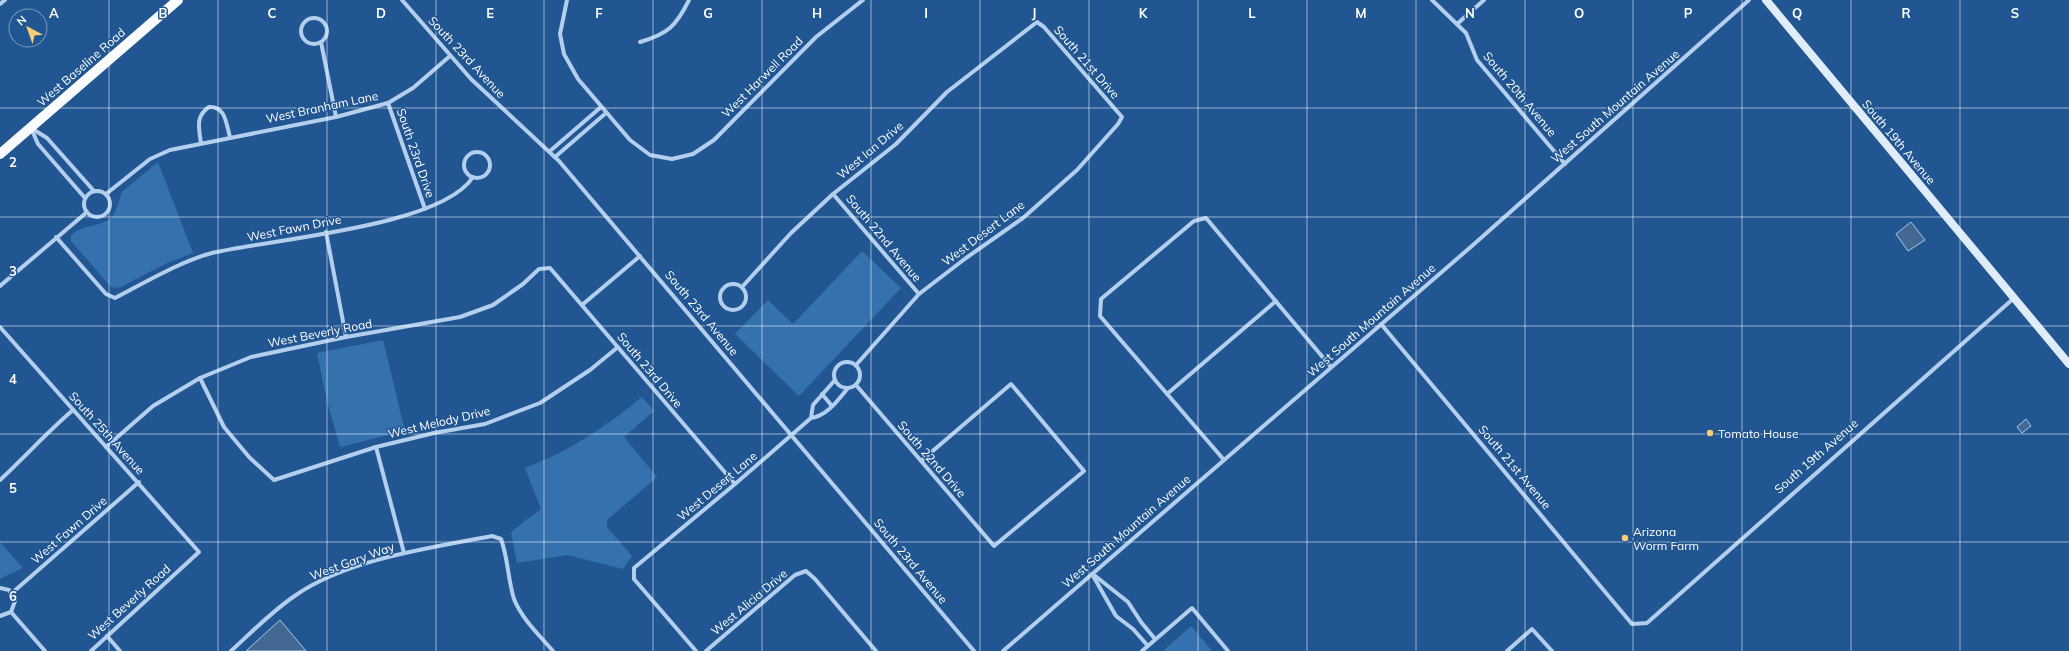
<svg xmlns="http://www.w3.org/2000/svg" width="2069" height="651" font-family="Mulish,sans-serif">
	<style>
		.green { fill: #3571af }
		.water { fill: #436993; stroke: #a7cbee }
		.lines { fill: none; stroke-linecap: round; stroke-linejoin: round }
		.minor { stroke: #b3cfed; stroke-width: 4 }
		.secondary { stroke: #dfecfa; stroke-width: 8 }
		.primary { stroke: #fafcff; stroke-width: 10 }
		.grid { fill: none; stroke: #fff; stroke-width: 1; stroke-opacity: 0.55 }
		.poi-dot { fill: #f9cf75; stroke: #215692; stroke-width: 1.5 }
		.labels { text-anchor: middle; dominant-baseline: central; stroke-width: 3; stroke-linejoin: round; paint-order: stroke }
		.street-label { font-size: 12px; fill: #fff; stroke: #215692 }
		.poi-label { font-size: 12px; fill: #fff; stroke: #215692; text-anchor: start }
		.grid-label { font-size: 13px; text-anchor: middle; font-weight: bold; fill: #fff; stroke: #215692; stroke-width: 3; stroke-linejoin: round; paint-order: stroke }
	</style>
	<rect width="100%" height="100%" fill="#215692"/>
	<g class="green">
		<path d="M158 162 193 253 165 264 119 288 111 287 71 241V235C85 223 103 227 112 217 118 210 118 199 123 191Z"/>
		<path d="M862 251 901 288 799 396 735 334 768 300 793 324Z"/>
		<path d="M383 340 405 431 340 447 327 401 317 353Z"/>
		<path d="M642 397 654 411 624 437 657 477 607 520V527L632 556 623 569 567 555 517 563 511 532 541 509 525 468C568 452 607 426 642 397Z"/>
		<path d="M0 542 23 568 0 579Z"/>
		<path d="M1191 626 1212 651H1163Z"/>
	</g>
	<g class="water">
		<path d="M1911 222 1925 240 1908 251 1896 234Z"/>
		<path d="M2026 419 2031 426 2022 433 2017 427Z"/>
		<path d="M280 620 306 651H246Z"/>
	</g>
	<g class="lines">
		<g class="minor">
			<path d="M402 0 471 79 559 161 974 651"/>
			<path d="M567 0 560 34 564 54 578 79 630 140 650 155 672 159 693 154 714 140 816 37 863 0"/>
			<path d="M1432 0 1466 33 1477 60 1565 164"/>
			<path d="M0 4 5 0"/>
			<circle cx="314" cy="31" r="13"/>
			<path d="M1457 24 1484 0"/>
			<path d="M321 42 336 117"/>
			<path d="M640 42C668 34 676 26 689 0"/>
			<path d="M388 103 425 209"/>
			<path d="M31 128 47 138 94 191"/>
			<path d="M31 128 38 144 85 198"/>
			<path d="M201 143C199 129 195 116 209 107 226 106 226 124 230 137"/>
			<path d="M550 151 601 107"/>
			<circle cx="477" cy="165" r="13"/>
			<path d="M555 157 606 113"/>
			<circle cx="97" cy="204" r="13"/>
			<path d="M106 194 150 159 170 150 336 117 388 103 413 88 450 56"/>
			<path d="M833 194 919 294"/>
			<path d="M326 232 346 337"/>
			<path d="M56 237 106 294 115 298C144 283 181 261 212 253 271 239 441 227 473 177"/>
			<circle cx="733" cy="297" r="13"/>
			<path d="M0 286 87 212"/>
			<path d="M742 287 791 233 833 194 896 144 947 92 1037 22 1044 27 1122 117 1118 124 1077 170 1023 218 966 258 919 294 856 365"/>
			<path d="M582 305 640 256"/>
			<path d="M1381 324 1632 624 1647 623 2014 298"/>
			<path d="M0 327 199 552 91 651"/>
			<circle cx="847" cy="375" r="13"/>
			<path d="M200 378 224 427 249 457 274 480 376 447 434 433 485 424 540 403 590 370 618 347"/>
			<path d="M856 385 994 546 1084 471 1011 384 921 461"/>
			<path d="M822 394 832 406"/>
			<path d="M1167 394 1276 301"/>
			<path d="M811 418 813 405 835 380"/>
			<path d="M106 447 153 406 200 378 251 357 346 337 460 317 493 305 523 284 539 269 550 268 735 484"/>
			<path d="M376 447 404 553"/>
			<path d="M1224 460 1100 316 1101 299 1194 221 1206 218 1331 367"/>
			<path d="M0 480C25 457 47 432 73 410"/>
			<path d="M1092 574 1116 616 1133 629 1148 646"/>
			<path d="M1094 575 1128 602 1141 622 1155 639"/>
			<path d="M0 588 9 590 15 601 11 612 0 616"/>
			<path d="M12 593 139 482"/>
			<path d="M11 612 45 651"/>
			<path d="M107 636 120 651"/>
			<path d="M231 651C252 632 272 611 296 595 348 559 430 548 492 536L501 539C508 558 508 580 514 599 522 619 539 635 553 651"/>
			<path d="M696 651 634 579V568L735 484 811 418C827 416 838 400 848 388"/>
			<path d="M706 651 795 575 806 571 815 579 876 651"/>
			<path d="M1003 651 1473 245 1749 0"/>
			<path d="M1142 651 1192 608 1228 651"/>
			<path d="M1507 651 1532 629 1552 651"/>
		</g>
		<path class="secondary" d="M1766 0 2069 364"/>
		<path class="primary" d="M0 154 178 0"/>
	</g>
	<path class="grid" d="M109 0V651M218 0V651M327 0V651M436 0V651M544 0V651M653 0V651M762 0V651M871 0V651M980 0V651M1089 0V651M1198 0V651M1307 0V651M1416 0V651M1525 0V651M1633 0V651M1742 0V651M1851 0V651M1960 0V651M0 108H2069M0 217H2069M0 326H2069M0 434H2069M0 542H2069"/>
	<g class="poi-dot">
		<circle cx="1710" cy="433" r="4"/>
		<circle cx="1625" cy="538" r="4"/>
	</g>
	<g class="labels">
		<g class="street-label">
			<text transform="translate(467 57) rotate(47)">South 23rd Avenue</text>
			<text transform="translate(1087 62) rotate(49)">South 21st Drive</text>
			<text transform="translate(81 67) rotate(-41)">West Baseline Road</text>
			<text transform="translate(762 77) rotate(-45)">West Harwell Road</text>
			<text transform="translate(1520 94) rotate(50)">South 20th Avenue</text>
			<text transform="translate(1615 106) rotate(-41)">West South Mountain Avenue</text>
			<text transform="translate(322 107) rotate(-12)">West Branham Lane</text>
			<text transform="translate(1899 142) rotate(50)">South 19th Avenue</text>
			<text transform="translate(870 150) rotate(-40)">West Ian Drive</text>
			<text transform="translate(416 153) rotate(71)">South 23rd Drive</text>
			<text transform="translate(294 228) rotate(-11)">West Fawn Drive</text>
			<text transform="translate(983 233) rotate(-37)">West Desert Lane</text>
			<text transform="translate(884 238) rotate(50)">South 22nd Avenue</text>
			<text transform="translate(702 313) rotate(50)">South 23rd Avenue</text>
			<text transform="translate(1371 320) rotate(-41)">West South Mountain Avenue</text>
			<text transform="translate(320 333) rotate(-11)">West Beverly Road</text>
			<text transform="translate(650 370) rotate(50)">South 23rd Drive</text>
			<text transform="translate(439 422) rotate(-13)">West Melody Drive</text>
			<text transform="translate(107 433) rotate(48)">South 25th Avenue</text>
			<text transform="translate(1816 456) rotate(-41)">South 19th Avenue</text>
			<text transform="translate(932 459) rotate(49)">South 22nd Drive</text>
			<text transform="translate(1515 467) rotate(50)">South 21st Avenue</text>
			<text transform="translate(717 486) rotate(-40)">West Desert Lane</text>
			<text transform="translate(69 530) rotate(-41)">West Fawn Drive</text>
			<text transform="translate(1126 531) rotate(-41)">West South Mountain Avenue</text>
			<text transform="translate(352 561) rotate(-20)">West Gary Way</text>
			<text transform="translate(911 561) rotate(50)">South 23rd Avenue</text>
			<text transform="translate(129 602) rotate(-42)">West Beverly Road</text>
			<text transform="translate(749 602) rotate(-40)">West Alicia Drive</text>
		</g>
		<g class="poi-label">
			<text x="1718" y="433">Tomato House</text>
			<text x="1633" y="531">Arizona<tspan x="1633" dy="14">Worm Farm</tspan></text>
		</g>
	</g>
	<g class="grid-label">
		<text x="54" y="18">A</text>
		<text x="163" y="18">B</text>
		<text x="272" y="18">C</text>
		<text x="381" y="18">D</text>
		<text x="490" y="18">E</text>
		<text x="599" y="18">F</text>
		<text x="708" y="18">G</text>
		<text x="817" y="18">H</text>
		<text x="926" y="18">I</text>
		<text x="1034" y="18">J</text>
		<text x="1143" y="18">K</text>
		<text x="1252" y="18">L</text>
		<text x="1361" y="18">M</text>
		<text x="1470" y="18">N</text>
		<text x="1579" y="18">O</text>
		<text x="1688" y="18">P</text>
		<text x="1797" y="18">Q</text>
		<text x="1906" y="18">R</text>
		<text x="2015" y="18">S</text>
		<text x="13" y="167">2</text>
		<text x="13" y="276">3</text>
		<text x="13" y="384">4</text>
		<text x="13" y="493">5</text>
		<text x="13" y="601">6</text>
	</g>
	<g transform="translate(28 28) rotate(319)"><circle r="19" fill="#215692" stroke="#7a9abe"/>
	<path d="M0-3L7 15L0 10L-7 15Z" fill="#f9cf75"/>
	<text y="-6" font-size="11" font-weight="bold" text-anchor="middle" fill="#ffffff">N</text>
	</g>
</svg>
